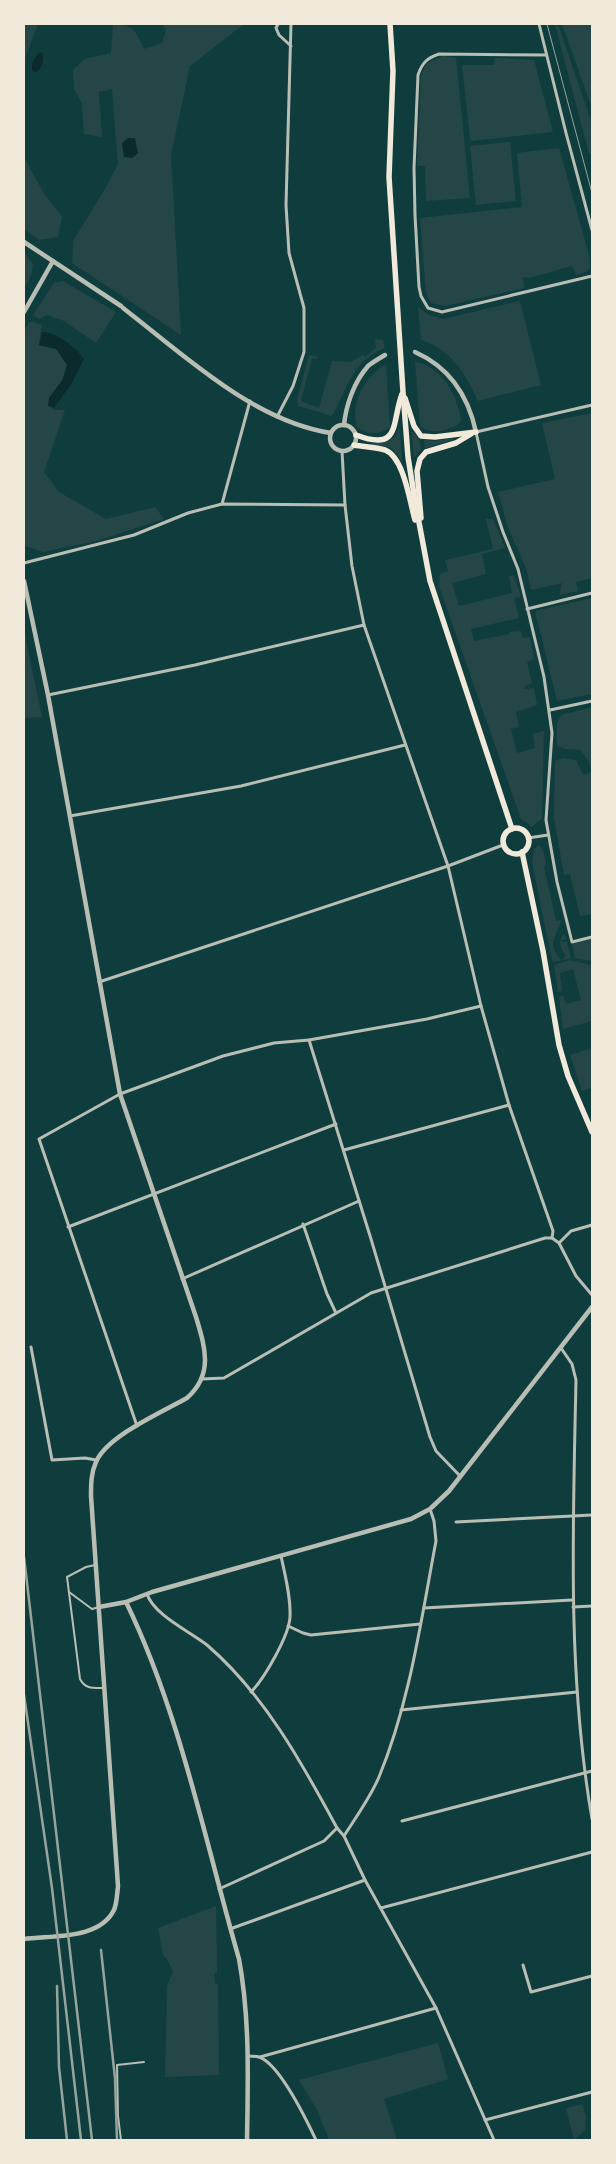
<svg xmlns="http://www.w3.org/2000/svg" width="616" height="2164" font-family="Lato,sans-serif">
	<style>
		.green { fill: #244646 }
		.water { fill: #0a2a2b }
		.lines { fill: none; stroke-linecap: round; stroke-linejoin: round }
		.service { stroke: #b8beb3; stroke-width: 2 }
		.minor { stroke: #b8beb3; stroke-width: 3 }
		.tertiary { stroke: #b8beb3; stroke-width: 4.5 }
		.primary { stroke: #f1e9da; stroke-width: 5.5 }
		.tram { stroke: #97a49c; stroke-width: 1 }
		.rail { stroke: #97a49c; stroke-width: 2.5 }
	</style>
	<rect width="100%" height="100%" fill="#0f3d3e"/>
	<g class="green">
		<path d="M24 24H38L24 61Z"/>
		<path d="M163 24H244L190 66 171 155 181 335 72 263 73 241 105 189 118 164 112 89 99 92 102 137 84 134 82 103 74 89 73 70 85 59 111 53 113 25C135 25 135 30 144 49L162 43 166 31Z"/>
		<path d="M555 24 559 27 592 124V153L589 154Z"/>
		<path d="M562 24H592V108Z"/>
		<path d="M443 56 456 58 470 198 426 201 425 166H417L421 76 426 64Z"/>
		<path d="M495 58 534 60 553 132 472 141 470 138 462 65H494Z"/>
		<path d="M510 142 516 201 476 205 470 146Z"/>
		<path d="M559 148 589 255 590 267 586 272 576 275 572 266 529 278 523 277 524 288 445 306 431 303 427 296 425 283 420 218 522 207 517 153Z"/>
		<path d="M24 157 43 192 62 217 58 237 39 240 24 229Z"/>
		<path d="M24 252 33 264 31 276 24 289Z"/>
		<path d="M63 281 116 312 96 343 64 321 47 315 39 319 33 315 54 283Z"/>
		<path d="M520 301 541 385 478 401C465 373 452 350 421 340L418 307 429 315 443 319Z"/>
		<path d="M30 321 42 325 39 345 56 349 67 365 63 379 49 398 53 410H65L44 472 59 492 106 519 155 507 164 519 96 541 43 552 25 546 24 331Z"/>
		<path d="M375 339 383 340 385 348C352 360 347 390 332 416L298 406 297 399 309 355 318 357V359L312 358 301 401 319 408 332 361 351 362 363 355 365 357 376 348Z"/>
		<path d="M415 362C442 366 458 396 461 421L456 426C444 431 430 435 420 426Z"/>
		<path d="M386 364 390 427C381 435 366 435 357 427 350 401 365 377 386 364Z"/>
		<path d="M592 413V578L576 582 578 591 559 595 562 583 531 590 526 568 507 525 498 492 555 479 542 423Z"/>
		<path d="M399 429H400L402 462 392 448 370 444C382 440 392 446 399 429Z"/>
		<path d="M411 431 419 438 421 450 414 458Z"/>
		<path d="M453 438V440L425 448 424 440 434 441Z"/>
		<path d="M486 519H493L505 548 482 554 486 574 452 583 459 606 512 593 509 576 514 575 521 597 514 598 519 618 471 629 474 641 509 634V632L521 631 523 638 530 637 534 659 527 662 532 683 524 687 525 689 534 688 537 705 516 712 519 727 511 729 517 753 535 748 533 734 544 731 542 818 532 827 521 819 439 586 440 574 448 571 445 560 493 549Z"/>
		<path d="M592 598V694L557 701 535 611Z"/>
		<path d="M24 630 42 717 24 718Z"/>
		<path d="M592 707V914L580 916 570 874 564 875 554 818 555 761 563 758 576 760 583 775 592 772 588 760 580 750 565 749 557 746V723L561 715Z"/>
		<path d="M539 845 543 850 546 863 544 867 556 921 561 920C557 937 546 943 561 960L566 956C561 948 557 941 564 934L567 939 562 940V942H567L571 958 554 962 552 960 532 862 534 849Z"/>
		<path d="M592 939V961L575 958 572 944Z"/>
		<path d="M570 960 591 965 592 1021 563 1029 559 997 563 995 566 1004 581 1000 573 969 560 973 562 991 558 992 554 965Z"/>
		<path d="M592 1048V1088L582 1091 570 1055Z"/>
		<path d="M216 1906 217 1973H214L215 1984H218L219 2075 165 2077 167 1986 173 1972 167 1959 163 1955 158 1928Z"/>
		<path d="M438 2043 448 2079 384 2099 397 2140H329L317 2110 299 2080Z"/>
		<path d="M582 2104 586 2116 585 2130 574 2140 566 2108Z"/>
	</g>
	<g class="water">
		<path d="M39 52 43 53C44 60 42 68 37 72L32 71V63Z"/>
		<path d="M128 138H135L138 153 132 158 124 157 122 143Z"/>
		<path d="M42 332C56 332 76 347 84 359L72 383 54 408 48 406 49 398 63 379 67 365 56 349 39 345Z"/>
	</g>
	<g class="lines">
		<g class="service">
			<path d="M95 1565 86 1567 67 1577 80 1679C85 1689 93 1688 103 1688"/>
			<path d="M69 1592 92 1609 99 1607"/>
			<path d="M121 2140 118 2116 117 2065 144 2062"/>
		</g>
		<g class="minor">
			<path d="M278 24 276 28 279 35 291 46"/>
			<path d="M539 24 566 133 592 230"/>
			<path d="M546 55 439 54C427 58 422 63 418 75L414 168 415 215 419 287 421 296 428 308 442 312 592 276"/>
			<path d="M592 405 476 432 488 487 503 532 518 569 544 677 552 733 546 820 557 882 572 942 592 937"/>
			<path d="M277 417 293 386 304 352V308L289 253 286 205 291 24"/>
			<path d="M342 451 345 505 352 566 364 625 448 866 481 1006 509 1105 553 1231 552 1238"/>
			<path d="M222 504 250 401"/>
			<path d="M24 563 134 535 188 513 222 504 345 505"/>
			<path d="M527 609 592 593"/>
			<path d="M48 695 195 665 364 625"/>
			<path d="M550 710 592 701"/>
			<path d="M70 816 241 786 405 745"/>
			<path d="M528 838 548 835"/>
			<path d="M99 982 448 866 503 845"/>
			<path d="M309 1040 371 1239 430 1437 436 1451 460 1476"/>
			<path d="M344 1150 509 1105"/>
			<path d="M303 1224 327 1294 336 1313"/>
			<path d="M68 1227 336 1124"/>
			<path d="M559 1243 571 1231 592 1225"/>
			<path d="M182 1279 359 1201"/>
			<path d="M31 1347 52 1460 85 1458 96 1460"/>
			<path d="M561 1348 572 1364 576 1380C573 1526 567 1674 592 1819"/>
			<path d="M202 1379 224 1378 371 1293 545 1238H552L559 1243 576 1276 592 1295"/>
			<path d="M137 1426 39 1139 120 1094 223 1056 274 1043 309 1040 427 1019 481 1006"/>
			<path d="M456 1522 592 1515"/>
			<path d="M147 1594C154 1615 189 1631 207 1645 264 1694 302 1763 337 1828L344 1836 365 1880 436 2008 494 2140"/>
			<path d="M573 1607 592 1606"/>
			<path d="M424 1608 572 1600"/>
			<path d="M288 1626 303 1633 311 1635 420 1624"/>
			<path d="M251 1692C264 1679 289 1636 290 1617 291 1597 285 1575 281 1556"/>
			<path d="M401 1710 577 1692"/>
			<path d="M402 1821 592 1771"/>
			<path d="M344 1836C356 1817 370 1798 379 1777 410 1702 421 1620 436 1541L434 1521 430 1509"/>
			<path d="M219 1889 324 1841 337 1828"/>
			<path d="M381 1908 592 1852"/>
			<path d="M230 1929 365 1880"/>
			<path d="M523 1965 531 1992 592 1976"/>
			<path d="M248 2056C251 2056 256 2056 259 2057 280 2064 307 2121 316 2140"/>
			<path d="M260 2057 436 2008"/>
			<path d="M485 2120 592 2092"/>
		</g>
		<g class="tertiary">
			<path d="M24 242 121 306"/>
			<path d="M123 308C184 355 253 421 331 433"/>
			<path d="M24 312 53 261"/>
			<path d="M415 352C449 367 468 395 476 432"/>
			<path d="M344 425C346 405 354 382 368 366 373 362 380 358 385 355"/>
			<circle cx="343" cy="438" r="13"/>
			<path d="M24 581 48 695 120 1094 196 1317C205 1347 214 1374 187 1398 162 1412 107 1436 96 1462 91 1473 91 1484 91 1496L118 1886C117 1894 117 1903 114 1910 99 1940 52 1935 24 1939"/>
			<path d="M126 1602C180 1713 205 1841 239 1959 250 2019 248 2079 247 2140"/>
			<path d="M99 1607 126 1602 152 1592 411 1519 430 1509 449 1491 592 1307"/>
		</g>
		<g class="primary">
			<path d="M390 24 393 71 389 177 403 392 408 457 415 501 430 581 512 829"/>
			<path d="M405 398 414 426 421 436 435 437 476 432"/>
			<path d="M356 435C401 452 391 424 402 394"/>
			<path d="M354 445C364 447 375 447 385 450 404 457 410 503 415 520"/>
			<path d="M421 518 417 471 420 459 426 452 456 443 471 434"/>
			<circle cx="516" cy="841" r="13"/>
			<path d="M522 852 543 951 559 1045 568 1076 592 1132"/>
		</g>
		<path class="tram" d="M547 24 592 193"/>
		<g class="rail">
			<path d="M24 1557 92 2140"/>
			<path d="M24 1695 52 1888 81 2140"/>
			<path d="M101 1950 115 2078 117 2140"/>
			<path d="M57 1986 59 2067 67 2140"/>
		</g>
	</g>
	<rect width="616" height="2164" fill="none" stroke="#f1e9da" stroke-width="50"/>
</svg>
